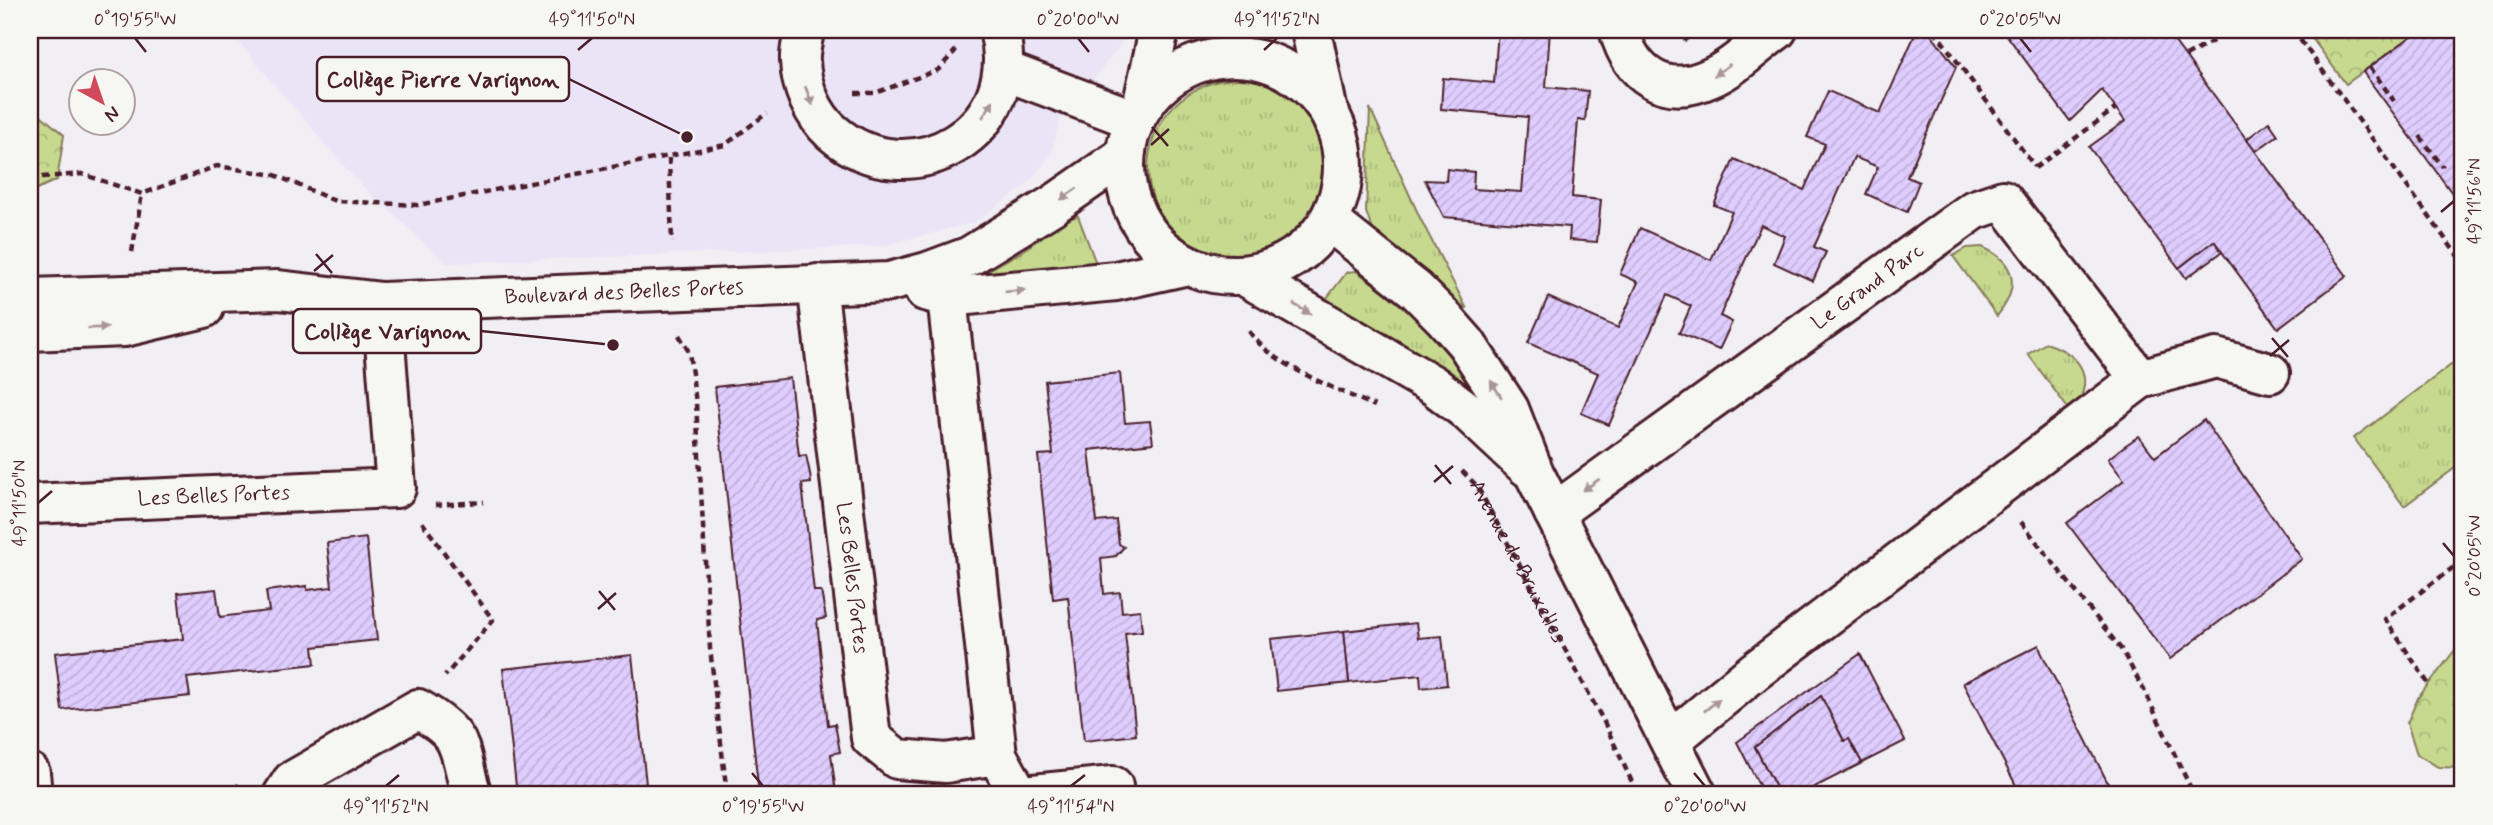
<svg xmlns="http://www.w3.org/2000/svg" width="2493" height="825" font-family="Mynerve,sans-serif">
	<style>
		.built { fill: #ebe4f7 }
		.grass { fill: url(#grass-tufts); stroke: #887c5c; stroke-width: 2 }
		.forest { fill: url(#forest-crowns); stroke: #887c5c; stroke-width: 2 }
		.building { fill: url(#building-hatch); stroke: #4a1f2b; stroke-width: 2 }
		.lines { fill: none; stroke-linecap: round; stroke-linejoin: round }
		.minor-casing { stroke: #4a1f2b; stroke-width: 44 }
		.path { stroke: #4a1f2b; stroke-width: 4.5; stroke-dasharray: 7 5; stroke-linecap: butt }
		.minor { stroke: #f6f6f2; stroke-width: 38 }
		.oneway { fill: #a99598 }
		.ticks { fill: none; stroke: #4a1f2b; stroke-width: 2.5 }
		.labels { text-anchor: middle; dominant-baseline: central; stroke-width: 5; stroke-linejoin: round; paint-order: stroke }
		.street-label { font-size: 21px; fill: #4a1f2b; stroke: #f6f6f2 }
		.leader { fill: none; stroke: #4a1f2b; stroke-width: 2.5 }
		.callout-dot { fill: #4a1f2b; stroke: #f6f6f2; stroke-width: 2.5 }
		.callout { fill: #f6f6f2; stroke: #4a1f2b; stroke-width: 2.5 }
		.callout-label { font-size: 23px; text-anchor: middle; font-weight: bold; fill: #4a1f2b }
		.neatline { fill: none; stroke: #4a1f2b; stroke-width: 2.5 }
		.ticks-label { font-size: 18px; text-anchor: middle; fill: #4a1f2b }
	</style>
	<defs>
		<pattern id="grass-tufts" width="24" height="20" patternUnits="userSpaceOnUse" patternTransform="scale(1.75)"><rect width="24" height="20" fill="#c6d98e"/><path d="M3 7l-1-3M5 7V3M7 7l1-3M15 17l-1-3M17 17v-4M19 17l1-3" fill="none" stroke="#acba7b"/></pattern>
		<pattern id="forest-crowns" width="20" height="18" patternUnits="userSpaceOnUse" patternTransform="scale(1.75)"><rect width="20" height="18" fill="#c6d98e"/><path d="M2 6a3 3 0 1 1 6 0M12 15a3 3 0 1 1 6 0" fill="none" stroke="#acba7b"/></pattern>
		<pattern id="building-hatch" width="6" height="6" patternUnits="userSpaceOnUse" patternTransform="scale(1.75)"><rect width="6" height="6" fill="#decdfe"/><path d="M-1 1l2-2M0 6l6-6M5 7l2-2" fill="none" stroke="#c0b0da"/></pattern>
	</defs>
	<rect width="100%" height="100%" fill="#f1eef4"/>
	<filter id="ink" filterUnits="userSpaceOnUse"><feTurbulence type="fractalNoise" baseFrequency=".0143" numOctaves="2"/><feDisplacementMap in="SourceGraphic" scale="14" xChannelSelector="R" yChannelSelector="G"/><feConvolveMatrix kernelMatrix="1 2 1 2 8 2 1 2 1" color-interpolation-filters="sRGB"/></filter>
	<g filter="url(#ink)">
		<path class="built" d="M229 30H1124L1120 46 1060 119 1051 155 1028 184 975 222 882 246 446 263 354 178Z"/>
		<g class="grass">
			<circle cx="1238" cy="169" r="90"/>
			<path d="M1370 108 1421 220 1467 309 1375 235 1366 212Z"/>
			<path d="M1078 216 1097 266 972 279 1023 251 1062 221Z"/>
			<path d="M1982 247C2017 262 2020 288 1997 316L1953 256 1967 248Z"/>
			<path d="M1356 271C1405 306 1432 330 1467 380L1459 387 1329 307 1327 298 1347 272Z"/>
			<path d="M2046 343C2085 356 2095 380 2072 414L2028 354Z"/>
			<path d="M2463 356V462L2404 506 2354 438Z"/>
		</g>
		<g class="forest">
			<path d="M2306 30H2420L2346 84Z"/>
			<path d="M30 106 64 135 57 180 30 192Z"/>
			<path d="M2455 650H2463V768L2438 767 2417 754 2407 723 2418 698Z"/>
		</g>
		<g class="building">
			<path d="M1498 30H1550L1546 87 1588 91 1585 121 1578 120 1572 197 1601 200 1597 242 1569 240 1570 227 1444 217 1425 180 1446 181 1447 169 1474 172 1473 189 1522 192 1528 117 1441 109 1443 78 1494 83Z"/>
			<path d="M1677 30H1700L1685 41Z"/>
			<path d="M1917 30H1928L1956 67 1907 177 1919 182 1907 212 1866 194 1878 167 1854 157 1814 247 1826 252 1813 281 1774 263 1785 236 1761 225 1720 316 1732 322 1719 350 1679 333 1691 306 1667 295 1609 425 1581 413 1598 373 1528 343 1548 297 1618 328 1638 282 1620 274 1640 228 1711 260 1732 212 1714 205 1734 159 1804 190 1825 144 1807 137 1828 91 1880 113Z"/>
			<path d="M2003 30H2166L2347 276 2278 328 2214 241 2179 268 2089 147 2125 121 2102 90 2070 121Z"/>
			<path d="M2420 30H2463V208L2363 72Z"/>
			<path d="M2269 122 2278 135 2256 151 2247 139Z"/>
			<path d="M2214 241 2222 252 2186 278 2179 268Z"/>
			<path d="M1120 373 1125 423 1150 421 1153 443 1089 450 1097 522 1116 520 1119 544 1124 547 1116 556 1101 558 1104 594 1120 592 1122 612 1140 610 1142 631 1125 633 1136 735 1084 741 1068 597 1053 599 1038 455 1053 454 1045 381Z"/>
			<path d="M790 378 799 456 806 455 810 474 811 483 802 484 814 591H821L826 618 817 620 828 725 835 724 840 752 831 754 836 793 759 795 715 387Z"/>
			<path d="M2204 420 2302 559 2170 659 2067 523 2124 480 2108 459 2123 447 2139 436 2155 457Z"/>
			<path d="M366 538 377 640 313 647 315 664 187 678 190 696 62 710 55 653 183 639 178 593 216 589 220 617 269 611 266 591 307 586V590L332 587 327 543Z"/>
			<path d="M1416 623 1418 638 1442 636 1447 685 1421 688 1420 675 1349 683 1344 631Z"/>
			<path d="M1344 631 1349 683 1277 691 1271 639Z"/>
			<path d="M2039 645 2041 652 2114 795H2021L1963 683Z"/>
			<path d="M1860 654 1905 741 1862 763 1849 739 1844 741 1821 696 1755 747 1780 795H1764L1737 742Z"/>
			<path d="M632 655 646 784 517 795 503 669Z"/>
			<path d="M1821 696 1844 741 1849 739 1862 763 1799 795H1780L1755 747Z"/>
		</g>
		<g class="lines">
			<defs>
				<g id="minor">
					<path d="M804 30C803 40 799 51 800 61 801 87 813 115 832 132 910 200 1026 130 999 30"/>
					<path d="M1311 30 1327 107"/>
					<path d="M1619 30C1631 74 1664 99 1710 78 1734 68 1756 45 1777 30"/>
					<circle cx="1234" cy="166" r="109"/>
					<path d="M1003 70 1135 120"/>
					<path d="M1142 107 1159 30"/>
					<path d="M1329 221 1416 290 1443 317 1466 343 1509 409 1534 473 1697 795"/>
					<path d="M1243 275 1433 385 1467 411 1527 467"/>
					<path id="s2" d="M817 284 871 738 897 759 946 763 997 755"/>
					<path d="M925 291 947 297 1116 281 1188 265"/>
					<path d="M947 297 997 755 1019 795"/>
					<path id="s3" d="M30 298 278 290 382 302 889 282 927 272 970 256 1053 205 1125 155"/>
					<path d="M30 331 124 327 204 308"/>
					<path d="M2140 379 2216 358 2270 373"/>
					<path id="s4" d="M30 504 396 488 382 302"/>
					<path id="s5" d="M1554 513 1974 210 2003 200 2140 379 1755 671 1670 741"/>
					<path d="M30 773 32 795"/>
					<path d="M283 795 292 781 418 709C468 738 456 746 472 795"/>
					<path d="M1023 795 1113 786"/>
				</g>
			</defs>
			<use href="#minor" class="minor-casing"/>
			<g class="path">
				<path d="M1934 30 2035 167"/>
				<path d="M2293 30 2463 263"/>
				<path d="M2186 56 2233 30"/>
				<path d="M2370 67 2394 101"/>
				<path d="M855 93H875L938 70 956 50"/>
				<path d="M2420 136 2443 167"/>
				<path d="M669 158 672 242"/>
				<path d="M2035 168 2116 108"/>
				<path d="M30 178 82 174 142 194 217 166 275 175 335 201 418 205 725 145 767 113"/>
				<path d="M132 252 142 194"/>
				<path d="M1249 331C1270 364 1338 390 1375 406"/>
				<path d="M679 335 689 352 696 403 710 648 727 795"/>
				<path id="s1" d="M1462 471 1477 486 1604 722 1638 795"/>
				<path d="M435 505 484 502"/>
				<path d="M422 522 493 620 445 676"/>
				<path d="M2021 522 2121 649 2143 688 2194 795"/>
				<path d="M2428 683 2385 619 2463 560"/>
				<path d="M223 795 239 785"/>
			</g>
			<use href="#minor" class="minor"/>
		</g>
		<defs><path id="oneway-solid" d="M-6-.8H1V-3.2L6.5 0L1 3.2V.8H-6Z" transform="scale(1.75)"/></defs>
		<g class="oneway">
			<use href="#oneway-solid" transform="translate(1722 70) rotate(144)"/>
			<use href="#oneway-solid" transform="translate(809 96) rotate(68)"/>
			<use href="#oneway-solid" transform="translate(988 109) rotate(-58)"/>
			<use href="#oneway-solid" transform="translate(1069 194) rotate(145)"/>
			<use href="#oneway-solid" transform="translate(1015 291) rotate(-5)"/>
			<use href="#oneway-solid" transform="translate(1302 309) rotate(30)"/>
			<use href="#oneway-solid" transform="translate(98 328) rotate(-2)"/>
			<use href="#oneway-solid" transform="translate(1496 389) rotate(-123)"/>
			<use href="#oneway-solid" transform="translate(1591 485) rotate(145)"/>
			<use href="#oneway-solid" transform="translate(1712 705) rotate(-39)"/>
		</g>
	</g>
	<path class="ticks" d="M135 38 146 52M1078 38 1089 52M2020 38 2031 52M578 50 592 38M1264 50 1277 38M1152 127 1168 146M1151 145 1169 129M2441 212 2454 201M316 254 332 273M314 271 333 255M2272 338 2288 357M2270 356 2289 340M1435 465 1451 484M1434 482 1453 466M38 503 52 491M2443 543 2454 556M599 591 615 610M598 609 616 593M752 773 763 786M1694 773 1705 786M386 786 399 775M1071 786 1085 775"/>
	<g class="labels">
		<g class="street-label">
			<text stroke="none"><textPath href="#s5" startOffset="387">Le Grand Parc</textPath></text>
			<text stroke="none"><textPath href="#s3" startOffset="595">Boulevard des Belles Portes</textPath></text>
			<text stroke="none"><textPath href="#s4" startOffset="184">Les Belles Portes</textPath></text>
			<text stroke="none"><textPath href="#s1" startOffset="107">Avenue de Bruxelles</textPath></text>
			<text stroke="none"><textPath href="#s2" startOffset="296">Les Belles Portes</textPath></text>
		</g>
	</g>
	<path class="leader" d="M687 137L569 79M613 345L481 331"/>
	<g class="callout-dot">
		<circle cx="687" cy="137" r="7"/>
		<circle cx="613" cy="345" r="7"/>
	</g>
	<g class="callout">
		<rect x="317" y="57" width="252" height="44" rx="7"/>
		<rect x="293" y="309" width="188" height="44" rx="7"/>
	</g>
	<g class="callout-label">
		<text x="443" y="87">Collège Pierre Varignon</text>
		<text x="387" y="339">Collège Varignon</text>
	</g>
	<rect width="2493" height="825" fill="none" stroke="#f6f6f2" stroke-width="77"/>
	<g transform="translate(102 102) rotate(140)"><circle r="33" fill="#f6f6f2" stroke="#b1a0a2" stroke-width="2"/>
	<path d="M0-5L12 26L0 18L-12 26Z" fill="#d1495b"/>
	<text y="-10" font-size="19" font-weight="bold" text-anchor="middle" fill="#4a1f2b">N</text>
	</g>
	<rect x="38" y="38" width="2416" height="748" class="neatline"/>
	<g class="ticks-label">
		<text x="135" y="25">0°19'55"W</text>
		<text x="592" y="25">49°11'50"N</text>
		<text x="1078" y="25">0°20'00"W</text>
		<text x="1277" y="25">49°11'52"N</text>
		<text x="2020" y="25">0°20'05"W</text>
		<text transform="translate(2474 201) rotate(-90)" y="6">49°11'56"N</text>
		<text transform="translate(19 503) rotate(-90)" y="6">49°11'50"N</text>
		<text transform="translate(2474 556) rotate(-90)" y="6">0°20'05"W</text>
		<text x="386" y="812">49°11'52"N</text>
		<text x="763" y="812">0°19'55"W</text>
		<text x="1071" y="812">49°11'54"N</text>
		<text x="1705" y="812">0°20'00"W</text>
	</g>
</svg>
